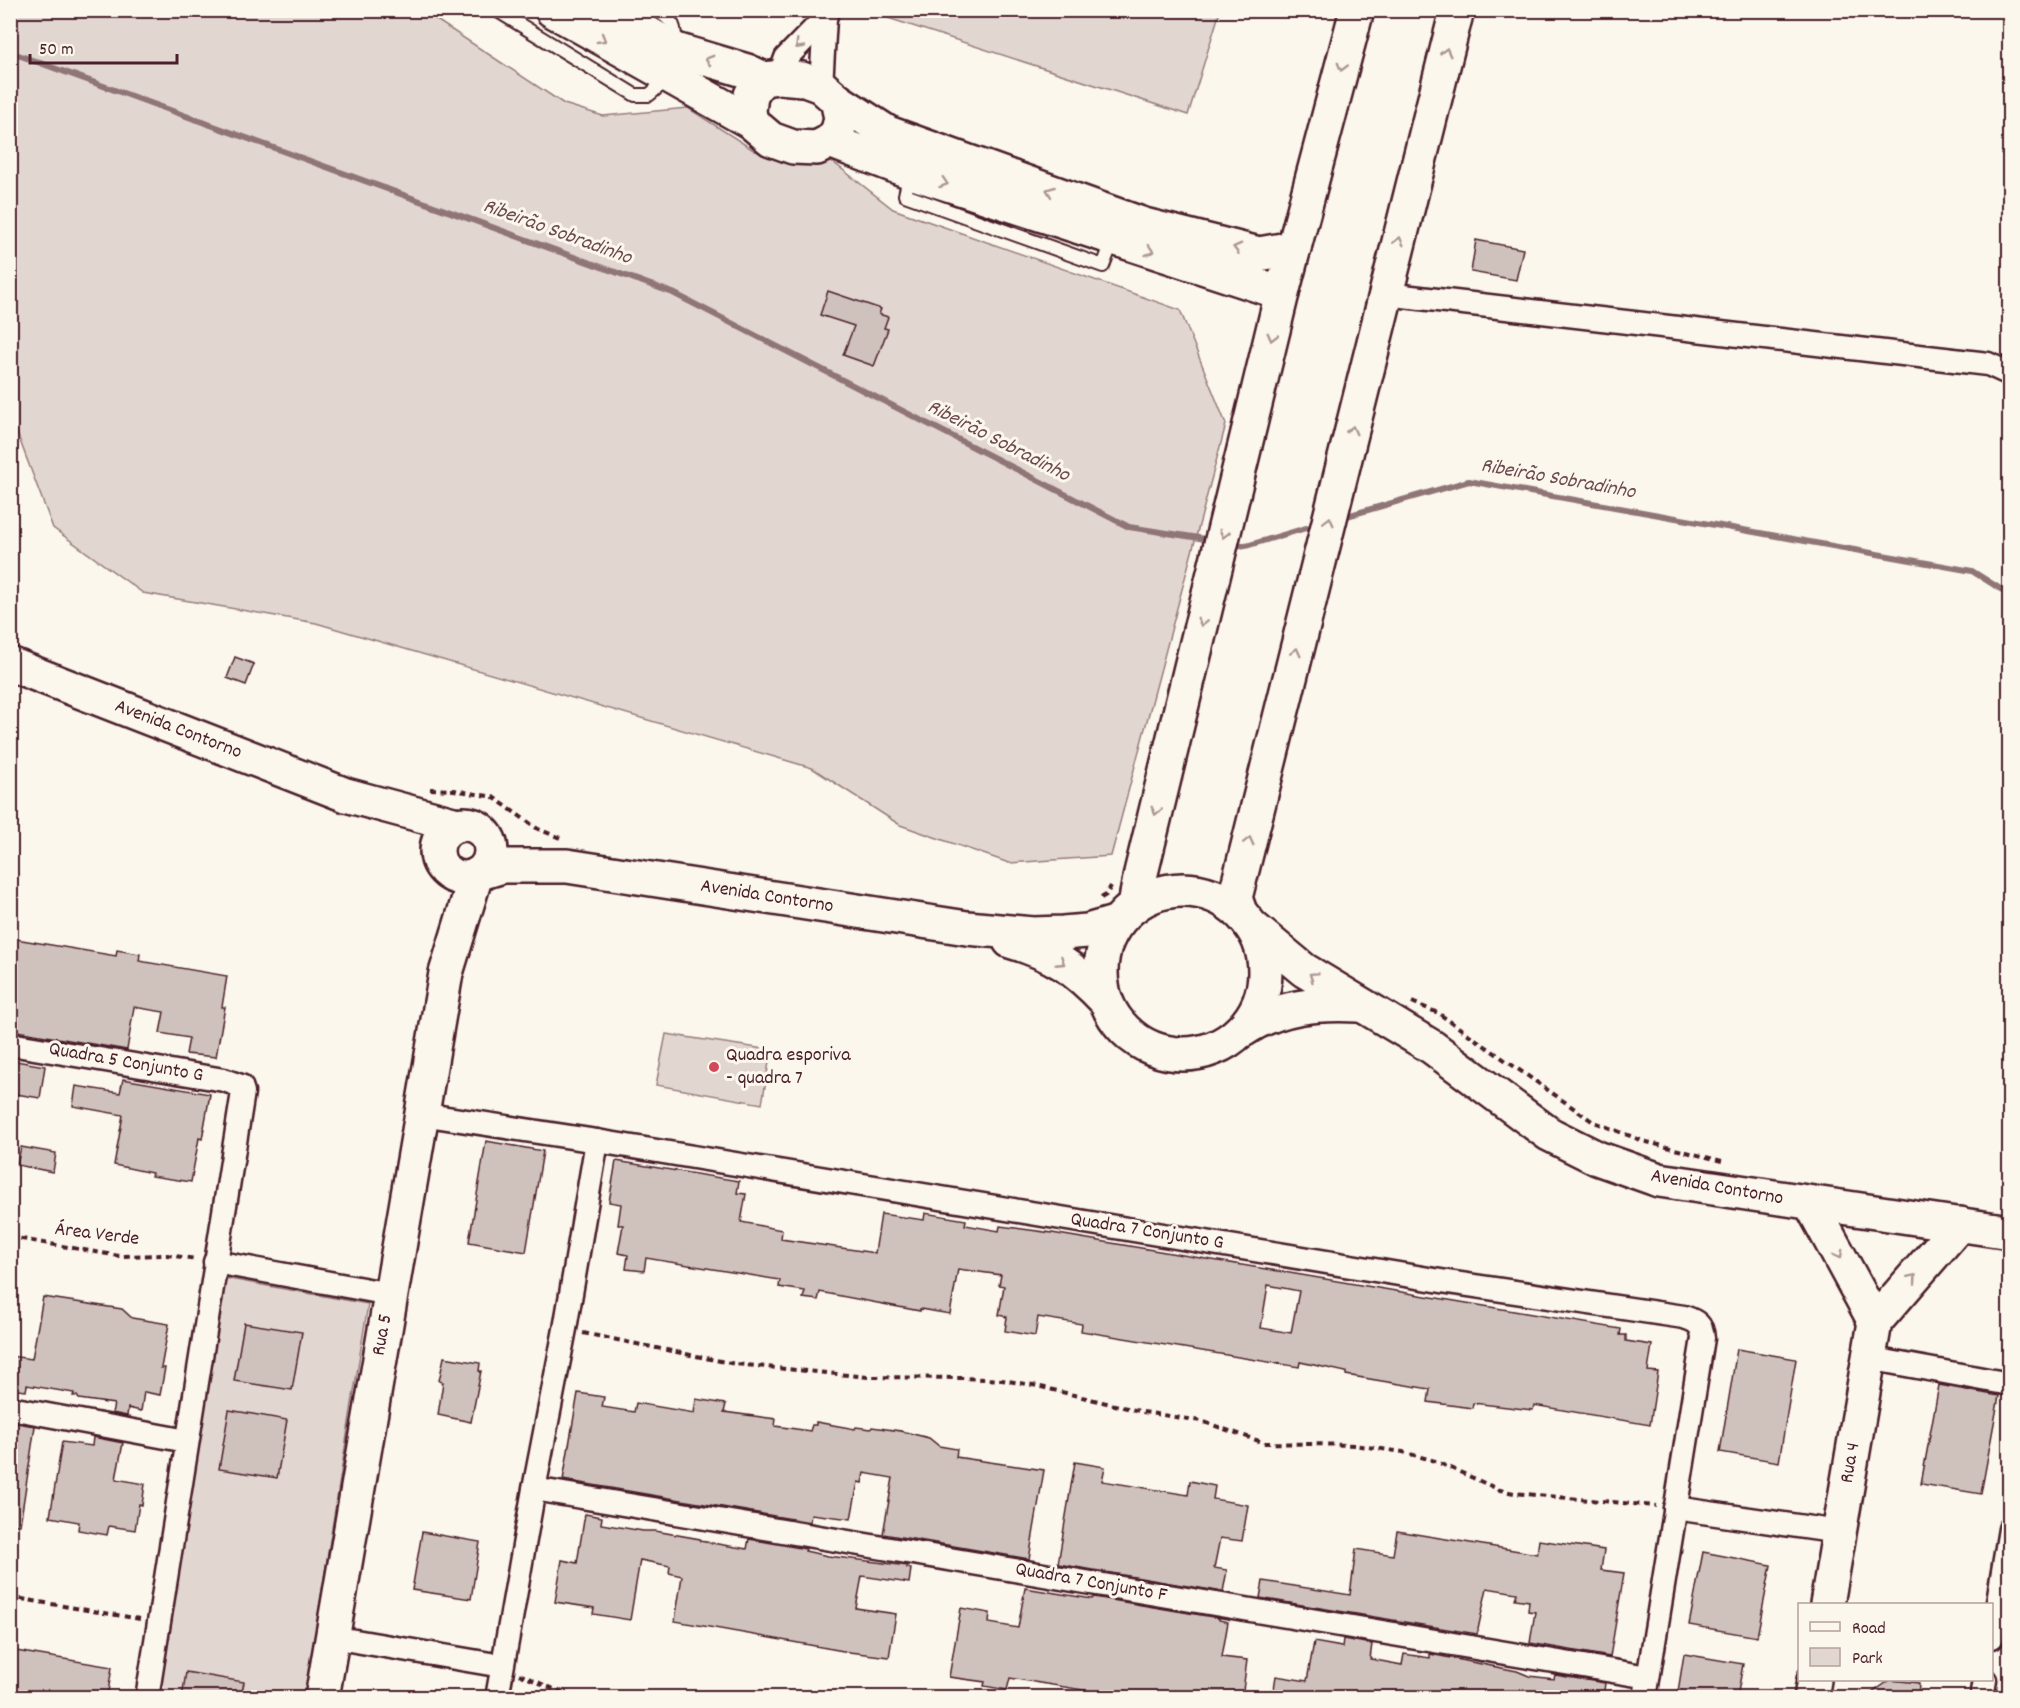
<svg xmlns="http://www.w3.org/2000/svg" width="2020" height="1708" font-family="Dekko,sans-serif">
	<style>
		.green { fill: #e2d7d0; stroke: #967b7e; stroke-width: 1.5 }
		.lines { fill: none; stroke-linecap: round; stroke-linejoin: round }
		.stream { stroke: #907477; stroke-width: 6 }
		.building { fill: #cfc2bc; stroke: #4a1f2b; stroke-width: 1.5; fill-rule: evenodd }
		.lane-casing { stroke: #4a1f2b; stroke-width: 16 }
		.street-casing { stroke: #4a1f2b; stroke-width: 27 }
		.secondary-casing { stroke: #4a1f2b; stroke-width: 38 }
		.path { stroke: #4a1f2b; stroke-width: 4; stroke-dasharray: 6 4.5; stroke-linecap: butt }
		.lane { stroke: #fbf7ec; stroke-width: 12 }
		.street { stroke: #fbf7ec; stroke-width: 22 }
		.secondary { stroke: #fbf7ec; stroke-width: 33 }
		.oneway { stroke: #ab9695 }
		.poi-dot { fill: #d1495b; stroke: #fbf7ec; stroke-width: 2 }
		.labels { text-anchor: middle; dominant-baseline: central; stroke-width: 6; stroke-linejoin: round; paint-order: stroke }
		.street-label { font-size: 20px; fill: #4a1f2b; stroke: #fbf7ec }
		.poi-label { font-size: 20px; fill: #4a1f2b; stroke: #fbf7ec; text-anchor: start }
		.water-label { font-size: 21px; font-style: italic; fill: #6d4a51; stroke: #fbf7ec }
	</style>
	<rect width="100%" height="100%" fill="#fbf7ec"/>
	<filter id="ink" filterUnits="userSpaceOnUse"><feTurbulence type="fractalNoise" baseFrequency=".0167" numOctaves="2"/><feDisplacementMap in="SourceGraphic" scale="12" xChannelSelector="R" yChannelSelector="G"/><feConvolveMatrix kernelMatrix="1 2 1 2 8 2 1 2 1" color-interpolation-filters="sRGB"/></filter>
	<g filter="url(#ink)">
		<g class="green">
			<path d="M10 11H423L564 104 603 116 688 108 755 151 834 163 893 209 1180 310 1226 424 1111 856 1009 863 900 825 812 768 316 623 143 593 53 528 11 417Z"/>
			<path d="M890 11V10L1220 11 1188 115 888 18Z"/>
			<path d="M666 1034 771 1050 762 1104 656 1085Z"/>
			<path d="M224 1278 368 1304 305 1697 159 1698Z"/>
		</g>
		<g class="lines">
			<g class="stream">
				<path d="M10 52 673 293 1129 527 1212 540"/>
				<path d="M1340 518 1469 481 1972 571 2010 595"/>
				<path d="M1231 543 1246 546 1316 525"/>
			</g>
		</g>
		<g class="building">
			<path d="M1476 240 1523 249 1516 280 1471 272Z"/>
			<path d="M828 291 881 309 879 314 888 317 884 328 888 329 874 366 843 355 854 326 820 315Z"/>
			<path d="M235 657 254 664 246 685 227 678Z"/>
			<path d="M10 938 116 956 117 950 140 954 139 961 227 976 222 1007H225L216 1057 186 1054 189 1038 160 1033 164 1012 134 1007 127 1050 11 1030 16 1002H10Z"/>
			<path d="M10 1060 45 1066 40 1098 10 1093Z"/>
			<path d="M123 1079 210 1094 202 1139 199 1138 191 1182 151 1176 152 1173 114 1165 123 1115 73 1106 76 1086 120 1093Z"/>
			<path d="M486 1141 543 1151 526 1252 469 1242Z"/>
			<path d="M21 1147 56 1153 53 1172 17 1165Z"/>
			<path d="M616 1161 739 1181 737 1193 746 1194 741 1222 782 1230 781 1239 875 1253 881 1214 924 1220 925 1213 966 1220 965 1225 999 1231 1000 1226 1052 1233 1621 1329 1620 1335H1626V1341L1652 1345 1648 1371 1658 1372 1650 1425 1534 1405 1533 1410 1473 1403 1472 1408 1428 1402 1430 1389 1346 1375V1372L1300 1362 1299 1367 1081 1331 1082 1324 1038 1317 1035 1336 1005 1331 1007 1317 999 1315 1004 1286 999 1285 1001 1275 958 1269 950 1314 920 1309V1311L820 1292 818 1300 803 1298 805 1291 779 1287 780 1280 646 1258 644 1271 626 1269 628 1255 618 1253 623 1225H618L621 1204 609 1202ZM1268 1285 1299 1291 1291 1333 1261 1328Z"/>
			<path d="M43 1297 122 1309 132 1318 169 1324 161 1368H165L160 1395 144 1392 141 1411 128 1408 127 1416 112 1413 114 1404 79 1399 77 1396H73L74 1393 27 1385 26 1391 10 1389V1356L32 1359Z"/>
			<path d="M244 1323 302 1332 292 1390 234 1381Z"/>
			<path d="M1737 1349 1796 1359 1779 1462 1720 1452Z"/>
			<path d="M444 1357 480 1363 479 1371H481L471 1422 438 1415 443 1382 439 1381Z"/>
			<path d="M1939 1385 1999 1396 1981 1494 1921 1484Z"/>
			<path d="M578 1393 604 1397 602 1407 634 1412 636 1403 694 1413 696 1399 726 1404 724 1412 776 1419 775 1426 810 1431 812 1425H816V1422L855 1429 856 1427 871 1429 872 1427 901 1431 929 1438 939 1446 957 1449 956 1457 1044 1470 1029 1559 883 1534 893 1478 864 1473 862 1483 858 1482 851 1519 811 1514 810 1522 563 1480Z"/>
			<path d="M229 1410 287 1420 277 1478 219 1469Z"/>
			<path d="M10 1422 35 1426 20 1525H10Z"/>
			<path d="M93 1437 123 1443 116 1479 145 1484 142 1505 139 1504 135 1530 109 1526 107 1535 78 1530 79 1522 50 1517 62 1442 92 1446Z"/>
			<path d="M1075 1462 1105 1467 1102 1481 1188 1495 1190 1481 1215 1486 1213 1499 1248 1505 1242 1541 1220 1538 1214 1568 1227 1570 1223 1592 1058 1564Z"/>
			<path d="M585 1514 602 1517 601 1524 643 1531H655L700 1539V1541L747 1549 749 1539 806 1549 805 1551 828 1556 908 1566 907 1568 911 1569 909 1583 862 1576 856 1608 896 1614 889 1657 849 1652 675 1621 682 1576 669 1573 670 1566 640 1560 630 1620 593 1614 594 1608 555 1602 562 1560 577 1563Z"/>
			<path d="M1397 1531 1537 1554 1539 1540 1604 1550 1601 1570 1624 1573 1610 1657 1530 1643 1535 1612 1528 1611 1529 1601 1515 1599 1517 1593 1487 1588 1477 1634 1260 1598 1263 1581 1350 1595 1356 1549 1393 1555Z"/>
			<path d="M422 1532 480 1542 471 1599 412 1590Z"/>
			<path d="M1703 1552 1771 1565 1757 1637 1689 1625Z"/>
			<path d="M1025 1588 1092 1599 1094 1597 1219 1618V1620L1228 1622 1222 1657 1247 1660 1242 1698H1132L1010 1678 1007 1690 984 1686 985 1682 949 1677 961 1608 990 1613 989 1623 1018 1628Z"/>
			<path d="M1343 1639 1372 1644 1370 1659 1402 1665 1404 1654 1430 1658V1654L1517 1671 1529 1676 1554 1679 1555 1675 1605 1683 1603 1698H1316L1302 1695 1301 1698H1277L1278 1690 1274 1689 1276 1676 1307 1681 1314 1642 1342 1647Z"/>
			<path d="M10 1650 112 1667 107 1698H10Z"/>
			<path d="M1684 1654 1743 1664 1737 1698H1677Z"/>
			<path d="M186 1672 244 1682 241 1698H182Z"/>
			<path d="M1890 1680 1919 1683 1918 1698H1865Z"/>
		</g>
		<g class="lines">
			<defs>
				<g id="lane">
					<path d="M496 10 635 95H649L669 78"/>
					<path d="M656 10C675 22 675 25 675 46"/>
					<path d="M910 173 905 195 1103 266 1113 240"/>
				</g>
				<g id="street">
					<path d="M779 77 786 58 825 18"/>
					<path d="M821 86 825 18 828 10"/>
					<path d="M1386 294 1988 364 2010 374"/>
					<path d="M10 1044 224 1080 241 1086 243 1092 147 1698"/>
					<path d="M421 1114 597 1141 1441 1281 1684 1317C1696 1321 1702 1324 1703 1338L1645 1698"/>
					<path d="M215 1262 390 1294"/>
					<path d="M1868 1358 2010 1384"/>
					<path d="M10 1408 187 1441"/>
					<path d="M534 1489 1648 1677"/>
					<path d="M1675 1508 1839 1532"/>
					<path d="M332 1637 502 1666"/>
					<path d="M1992 1637 2010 1529"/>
					<path d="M497 1698 534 1489 565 1329 597 1141"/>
					<path d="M1982 1698 1985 1680"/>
				</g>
				<g id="secondary">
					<path d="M552 10 751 122"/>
					<path d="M608 10 676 50 747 71 764 79 779 77 802 79 821 86 837 100 841 118 838 131 830 141 817 148 793 147 771 139 751 122 749 111 751 95 756 86 764 79"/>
					<path d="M837 100 888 133 1144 225 1259 254 1294 248"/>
					<path d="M830 141 911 172 1282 293"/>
					<path d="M10 664 346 795 457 825"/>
					<circle cx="464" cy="851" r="27"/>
					<path d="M480 873 503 866H567L967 928 1033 934 1063 933 1087 931 1118 922"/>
					<circle cx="1183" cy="972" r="82"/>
					<path d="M1135 905 1141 873 1282 293 1357 10"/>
					<path d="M1240 912 1235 898 1457 10"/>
					<path d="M1251 926 1304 970 1432 1047 1549 1134 1597 1158 1659 1180 2010 1232"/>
					<path d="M1010 941C1053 954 1074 967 1106 1001"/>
					<path d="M1243 1030C1279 1006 1316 1003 1358 1005"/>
					<path d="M1811 1204 1875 1322"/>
					<path d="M1827 1604 1875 1322 1960 1224"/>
					<path d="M322 1698 446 973 476 875"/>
					<path d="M1811 1698 1814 1680"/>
				</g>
			</defs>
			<use href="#lane" class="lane-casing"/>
			<use href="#street" class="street-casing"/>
			<use href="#secondary" class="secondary-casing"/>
			<g class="path">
				<path d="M430 789 454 790 493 797 538 829 563 839"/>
				<path d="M1164 882 1213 887"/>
				<path d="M1101 898 1106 895 1111 886"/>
				<path d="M1412 1002 1438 1013 1592 1121 1643 1141 1722 1161"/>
				<path d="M10 1237 119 1256 167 1255 197 1259"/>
				<path d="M583 1333 735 1364 868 1377 964 1378 1002 1380 1033 1385 1143 1412 1201 1421 1265 1443 1354 1445 1403 1452 1435 1461 1500 1490 1514 1493 1656 1506"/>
				<path d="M10 1597 140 1619"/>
				<path d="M519 1674 565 1694 583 1698"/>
			</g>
			<use href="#lane" class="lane"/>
			<use href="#street" class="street"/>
			<use href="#secondary" class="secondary"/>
		</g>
		<defs><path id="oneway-chevron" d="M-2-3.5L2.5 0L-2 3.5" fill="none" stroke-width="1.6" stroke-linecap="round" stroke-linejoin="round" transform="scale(1.5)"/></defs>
		<g class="oneway">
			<use href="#oneway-chevron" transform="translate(602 39) rotate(30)"/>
			<use href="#oneway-chevron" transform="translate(799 45) rotate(134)"/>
			<use href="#oneway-chevron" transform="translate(1446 52) rotate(-76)"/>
			<use href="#oneway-chevron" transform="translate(709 60) rotate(-164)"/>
			<use href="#oneway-chevron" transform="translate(1342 67) rotate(105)"/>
			<use href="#oneway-chevron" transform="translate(944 183) rotate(18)"/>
			<use href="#oneway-chevron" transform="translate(1050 191) rotate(-160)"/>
			<use href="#oneway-chevron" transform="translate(1399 241) rotate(-76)"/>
			<use href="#oneway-chevron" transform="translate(1237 248) rotate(-166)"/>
			<use href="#oneway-chevron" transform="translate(1150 251) rotate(18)"/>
			<use href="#oneway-chevron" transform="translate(1272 337) rotate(104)"/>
			<use href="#oneway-chevron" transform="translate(1352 430) rotate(-76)"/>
			<use href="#oneway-chevron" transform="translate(1329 521) rotate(-76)"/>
			<use href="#oneway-chevron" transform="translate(1224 534) rotate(104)"/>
			<use href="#oneway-chevron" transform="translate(1202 622) rotate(104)"/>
			<use href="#oneway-chevron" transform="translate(1296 652) rotate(-76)"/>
			<use href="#oneway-chevron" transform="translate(1156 811) rotate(104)"/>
			<use href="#oneway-chevron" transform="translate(1249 841) rotate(-76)"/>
			<use href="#oneway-chevron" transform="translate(1061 962) rotate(33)"/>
			<use href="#oneway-chevron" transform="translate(1313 976) rotate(-146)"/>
			<use href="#oneway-chevron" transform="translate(1839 1255) rotate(62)"/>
			<use href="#oneway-chevron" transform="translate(1913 1278) rotate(-49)"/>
		</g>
	</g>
	<circle class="poi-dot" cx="714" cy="1067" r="6"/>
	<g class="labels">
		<g class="street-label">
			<text transform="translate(178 730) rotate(21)">Avenida Contorno</text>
			<text transform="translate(767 897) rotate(9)">Avenida Contorno</text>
			<text transform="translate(126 1063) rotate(10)">Quadra 5 Conjunto G</text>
			<text transform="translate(1717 1188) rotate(10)">Avenida Contorno</text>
			<text transform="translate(1147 1232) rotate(9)">Quadra 7 Conjunto G</text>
			<text transform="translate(97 1235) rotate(7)">Área Verde</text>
			<text transform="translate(383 1335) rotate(-80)">Rua 5</text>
			<text transform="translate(1851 1463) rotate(-80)">Rua 4</text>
			<text transform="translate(1091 1583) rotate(10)">Quadra 7 Conjunto F</text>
		</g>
		<g class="poi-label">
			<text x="726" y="1056">Quadra esporiva<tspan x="726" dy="23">- quadra 7</tspan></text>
		</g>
		<g class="water-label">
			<text transform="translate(557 233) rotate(20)">Ribeirão Sobradinho</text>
			<text transform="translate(998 442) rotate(27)">Ribeirão Sobradinho</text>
			<text transform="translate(1558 480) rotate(10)">Ribeirão Sobradinho</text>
		</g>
	</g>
	<rect width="2020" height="1708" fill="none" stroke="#fbf7ec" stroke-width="36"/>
	<rect x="18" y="18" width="1984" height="1672" fill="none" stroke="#4a1f2b" stroke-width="2" filter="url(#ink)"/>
	<rect x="1798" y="1603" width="195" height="78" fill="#fbf7ec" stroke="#b4a19f" stroke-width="1.5"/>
	<rect x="1810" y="1622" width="30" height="9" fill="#fbf7ec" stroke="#b4a19f" stroke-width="1.5"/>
	<text x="1852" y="1633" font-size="18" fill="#4a1f2b">Road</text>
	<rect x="1810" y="1648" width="30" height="18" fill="#e2d7d0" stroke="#b4a19f" stroke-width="1.5"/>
	<text x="1852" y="1663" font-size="18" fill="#4a1f2b">Park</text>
	<path d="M30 54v9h147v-9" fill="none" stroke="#4a1f2b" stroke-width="3"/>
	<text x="39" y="54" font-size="18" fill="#4a1f2b" stroke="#fbf7ec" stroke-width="4.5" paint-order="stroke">50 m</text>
</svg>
